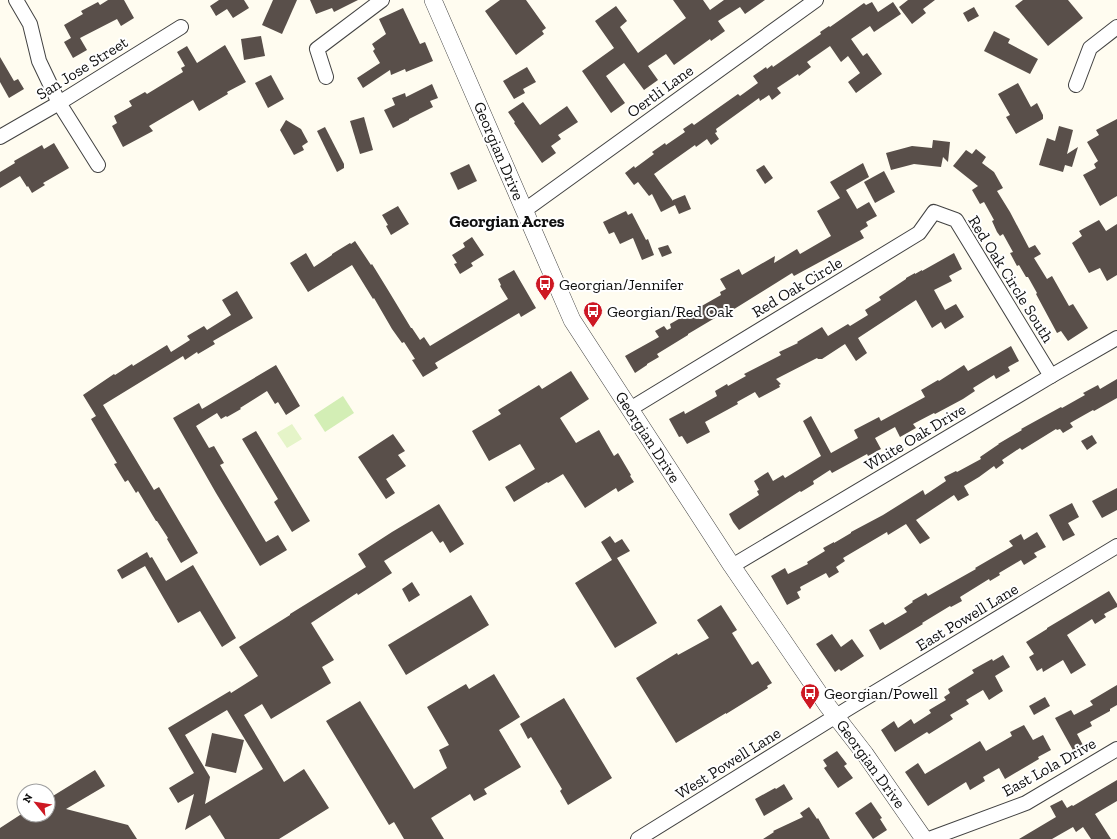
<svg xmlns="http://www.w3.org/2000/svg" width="1117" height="839" font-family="'Zilla Slab',serif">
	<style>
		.green { fill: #d3eeb5 }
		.pitch { fill: #e5f4c8 }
		.building { fill: #594f4a; fill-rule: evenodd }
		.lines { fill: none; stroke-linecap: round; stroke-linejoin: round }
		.minor-casing { stroke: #424242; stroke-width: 16 }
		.tertiary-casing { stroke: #424242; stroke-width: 18 }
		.minor { stroke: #fff; stroke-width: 14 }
		.tertiary { stroke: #fff; stroke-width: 17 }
		.labels { text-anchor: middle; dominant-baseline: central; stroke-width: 4; stroke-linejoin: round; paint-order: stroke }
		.street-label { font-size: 16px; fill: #0f0f0f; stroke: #fff }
		.poi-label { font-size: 16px; fill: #0f0f0f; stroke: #fff; text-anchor: start }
		.neighbourhood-label { font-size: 17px; font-weight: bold; fill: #0f0f0f; stroke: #fff }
	</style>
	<rect width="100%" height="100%" fill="#fffcf0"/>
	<path class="green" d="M343 396 354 413 325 432 314 415Z"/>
	<path class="pitch" d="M292 424 302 439 287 448 277 433Z"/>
	<g class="building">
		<path d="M108 0H124L134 18 121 26 117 19 80 38 87 50 73 58 64 42 71 38 64 25 83 14 81 11 98 2 100 5Z"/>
		<path d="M219 0H244L249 8 233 18 227 9 216 16 210 6Z"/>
		<path d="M273 0H297L282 34 262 25Z"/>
		<path d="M310 0H358L334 12 332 8 316 14Z"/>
		<path d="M500 0H526L546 28 542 31 544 34 516 55 485 11Z"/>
		<path d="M673 0H703L710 10 724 0H765L745 14 740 7 718 21 725 31 711 41 710 39 674 65 666 54 648 66 658 80 644 90 624 63 606 76 625 103 611 113 582 71 614 48 595 21 616 6 627 21 620 27 638 53 686 18Z"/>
		<path d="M908 0H935L923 9 926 13 912 24 899 7Z"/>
		<path d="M1023 0H1068L1083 18 1048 46 1015 6Z"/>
		<path d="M872 2 878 12 893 2 901 14 874 32 870 26 851 39 863 56 867 53 882 74 856 93 848 82 860 73 848 56 841 62 830 46 807 62 811 67 799 76 798 74 777 88 781 93 772 100 769 95 760 101 759 98 716 129 717 132 715 133 719 139 711 145 707 139 696 147 695 145 654 174 673 201V200L685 195 691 209 679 214 675 205 661 212 652 194 649 196 638 182 634 185 625 173 634 166 635 168 654 154 652 152 665 143 666 145 685 132 683 129 692 123 694 125 738 94 740 96 758 83 753 76 766 67 767 69 772 65 773 67 821 34 820 32 829 26 830 27 864 3 866 5Z"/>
		<path d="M974 7 979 16 968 22 963 13Z"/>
		<path d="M403 8 420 44 425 42 433 61 406 72 405 69 391 75 390 70 363 88 357 78 380 63 373 51 375 49 372 44 386 34 379 19Z"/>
		<path d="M994 31 1010 39 1008 43 1038 59 1030 74 984 51Z"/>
		<path d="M261 36 265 56 244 60 241 39Z"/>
		<path d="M225 45 246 82 227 92 228 94 199 111 193 100 149 126 153 131 123 147 112 126 117 123 114 116 132 106 129 101 145 92 147 94 183 72 181 68 185 66 177 52 187 46 197 63Z"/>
		<path d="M0 57 14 81 18 79 24 89 9 98 0 82Z"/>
		<path d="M527 67 536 82 523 89 525 93 514 99 503 81Z"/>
		<path d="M271 75 284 99 268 108 255 83Z"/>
		<path d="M1018 83 1031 107 1037 103 1043 115V119L1016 134 1006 117 1010 115 998 94Z"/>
		<path d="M432 84 438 98 430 101 433 107 409 119V120L393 128 384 110 395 105 392 98 405 93 406 97Z"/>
		<path d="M523 102 540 125 567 106 578 122 558 135 561 139 551 146 556 153 542 163 514 123 515 122 508 112Z"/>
		<path d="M364 117 373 150 360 154 350 121Z"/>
		<path d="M1117 119V196L1100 206 1083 175 1096 168 1094 164 1098 161 1087 142 1099 135 1096 130Z"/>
		<path d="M286 120 301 129 308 142 302 146 304 150 294 155 280 130Z"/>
		<path d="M1059 126 1073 130 1067 154 1078 147 1072 167 1065 165 1063 172 1039 165 1047 138 1055 141Z"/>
		<path d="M325 127 344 164V168L337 172 317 131Z"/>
		<path d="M933 140 950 142 948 162 943 157 941 167 914 164 891 170 886 153 912 146 932 148Z"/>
		<path d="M54 143 69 168 43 183 45 185 32 193 28 186 27 187 20 176 0 188V172L15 163 14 161 42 145 44 149Z"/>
		<path d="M976 149 986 157 982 163 994 172 1003 188 997 191 1010 212 1029 248 1035 245 1041 254 1034 258 1047 279 1052 276 1069 306 1073 304 1088 328 1068 341 1061 331 1057 333 1036 294 1037 293 1028 277H1026L1019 265 1017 266 1010 253 1013 252 1003 234 1000 236 997 232 992 221 994 220 984 202 980 204 972 190 978 186 953 166 966 150 972 154Z"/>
		<path d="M863 163 869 177 846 190 857 209 869 202 877 216 866 222 868 226 860 231 864 238 794 276 792 273 731 311 730 309 688 334V335L657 354 659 357 647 364V365L635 373 625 356 659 337 655 331 664 326 667 330 671 328 670 324 721 295 720 292 726 289 720 279 739 269 742 275 775 256 774 263 797 249 800 254 831 236 817 211 840 198 830 182Z"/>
		<path d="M469 164 477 181 458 190 450 173Z"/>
		<path d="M764 165 773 178 765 184 756 170Z"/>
		<path d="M884 171 895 192 875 203 864 182Z"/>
		<path d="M398 206 409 224 391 235 386 226 388 225 382 215Z"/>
		<path d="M626 211 628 215 632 213 646 240 648 239 654 255 642 260 633 238 620 244 614 232 609 234 603 222Z"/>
		<path d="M1099 220 1106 231 1117 224V275L1107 281 1100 268 1089 273 1072 243 1082 236 1079 231Z"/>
		<path d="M472 237 484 255 471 263 473 266 460 274 454 264 457 263 452 255 465 247 463 243Z"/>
		<path d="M355 241 371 265 372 264 388 290 411 328H412L420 340 424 337 430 346 508 299 500 286 501 285 498 279 514 270 536 308 521 317 519 313 472 341 435 363 438 368 423 377 412 360 415 359 404 342 402 343 392 329 374 298 373 299 352 265 308 292 290 263 306 253 314 267 332 255V254L350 243 351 244Z"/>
		<path d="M668 245 672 253 662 257 658 248Z"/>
		<path d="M954 253 962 269 949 276 952 281 934 290 945 310 956 304 964 317 945 329 941 322 932 328 916 300 858 338 867 353 856 361 845 344 822 359H818L817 358 776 379 781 384 779 385 780 387 759 398 755 392 737 402 738 404 705 422 710 432 687 444 682 436 679 437 669 419 684 411 685 414 717 396 715 391 727 384 728 386 746 376 744 374 781 355 779 352 798 343 797 342 822 327 828 336 848 324 850 326 868 315 865 310 881 300 879 297 906 279V278L915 273V274L922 270V271Z"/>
		<path d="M237 291 253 318 213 341 215 344 198 354 197 352 185 360 183 356 103 405 154 490 159 487 198 553 181 563 167 539 168 538 157 521H156L138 491 136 493 128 480 125 482 114 464 117 463 91 419 96 416 83 395 114 374 115 375 132 364 133 366 167 345 171 352 190 340 187 336 204 326 207 330 231 315 222 300Z"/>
		<path d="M1011 346 1019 361 1008 367 1010 371 996 379 994 375 973 388 975 391 963 399 935 414 934 413 913 424 916 428 900 437 895 427 875 438 881 449 868 456 867 454 832 473 830 470 813 481 814 484 801 492 800 491 739 530 733 522 729 514 759 495 757 491 759 490 754 481 768 472 773 481 783 475 785 478 821 456 803 421 811 416 831 453 858 438 854 430 879 417 881 421 925 397 921 390 938 380 939 381 964 365 968 371Z"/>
		<path d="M276 365 300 406 286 415 278 402 275 404 267 391 240 408 241 409 227 417 226 416 221 419 217 413 196 426 209 448 214 446 224 463 220 465 266 542 278 535 287 550 260 566 216 493 173 418 199 403 202 409Z"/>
		<path d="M571 371 589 399 560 418 576 443 599 430 614 456 618 453 631 475 630 476 634 482 618 492 616 488 585 508 563 474 548 483 547 482 514 502 505 487 535 469 520 444 489 461 472 431 501 414 498 410 539 385 542 389Z"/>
		<path d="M1117 379V398L1094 411 1093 410 1070 423 1073 427 1063 433 1060 429 1057 430 1056 429 1022 450 1020 448 1002 460 1004 463 996 469 994 466 979 477 964 486 969 495 958 501 954 495 916 520 930 538 920 544 906 524 888 535 887 532 843 558 845 561 836 567 839 572 829 578 826 573 800 587 801 590 797 592 800 598 787 605 771 576 785 568 788 574 808 564 807 562 825 551 823 548 834 542V543L851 533V532L883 515 923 490 925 495 946 481 944 477 956 471 957 472 981 459 980 457 999 444H998L1022 430 1021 429 1061 407 1062 408 1085 395 1083 393 1098 385 1100 389Z"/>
		<path d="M256 431 310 521 292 532 274 502 278 499 242 439Z"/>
		<path d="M393 434 405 451 398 455 406 466 386 479 395 493 386 499 358 457Z"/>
		<path d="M1092 435 1097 443 1087 450 1081 441Z"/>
		<path d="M1117 488V510L1102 518 1092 501Z"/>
		<path d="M1072 503 1079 517 1068 523 1075 535 1063 541 1049 515Z"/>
		<path d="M439 504 464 544 450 553 443 541 440 543 432 531 384 561 392 573 358 595 357 593 311 623 334 660 322 667 331 683 271 719 262 704 244 715 284 782 304 769 329 808 279 839H225L210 815 185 830 194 794 178 803 169 788 194 773 168 728 230 691 231 693 258 676 239 647 290 615V614L366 567 358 554 392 532ZM227 710 263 769 205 804 210 777 185 735Z"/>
		<path d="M1037 532 1046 547 1034 553 1037 557 1024 565 1021 560 999 573 1000 575 990 581 989 579 960 597 962 601 951 607 950 606 922 623 923 624 880 650 869 630 883 622 885 625 907 612 904 608 913 602 912 601 926 593 928 596 976 569 975 568 1013 546 1009 541 1021 534 1024 540Z"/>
		<path d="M610 536 615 543 622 539 630 551 617 558 657 623 615 648 575 583 612 560 601 542Z"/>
		<path d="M147 552 150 558 152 557 166 581 193 565 236 638 222 647 200 611 178 623 145 566 122 579 117 570Z"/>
		<path d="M412 582 420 595 409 602 402 589Z"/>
		<path d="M1109 591 1117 604V607L1104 614 1106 617 1095 624 1092 619 1067 635 1086 665 1071 674 1063 660 1043 672 1042 668 1037 671 1029 657 1034 654 1026 642 1047 629V628Z"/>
		<path d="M471 595 489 625 406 675 388 645Z"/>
		<path d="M721 605 737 630 732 633 752 665 758 661 772 683 767 686 768 688 726 714V713L676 743 636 678 677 653 678 655 709 638 697 620Z"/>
		<path d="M832 634 841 647 852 639 864 656 841 671 839 669 835 672 816 644Z"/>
		<path d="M1003 655 1010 667 995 676 1003 691 989 700 983 690 966 700 969 704 950 715 953 719 929 734 927 732 895 752 881 730 894 721 898 728 911 719 914 724 931 713 929 710 946 700 944 697 950 693 948 689 974 673 972 670 992 659 993 661Z"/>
		<path d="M494 674 520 717 499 730 521 767 484 789 487 794 474 801 470 794 431 818 444 839H404L394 822 389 825 326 721 360 701 414 789 447 768 439 750 449 745 427 707 466 684 469 689Z"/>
		<path d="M1117 685V705L1110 709V711L1090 722 1092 726 1077 734 1084 747 1074 752 1055 718 1071 710 1074 715 1093 705 1090 701Z"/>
		<path d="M1045 697 1050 706 1034 715 1029 706Z"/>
		<path d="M564 698 612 778 568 805 560 791 562 789 531 737 528 739 520 724Z"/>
		<path d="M1024 725 1033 740 1043 735 1051 750 1038 757 1039 759 1005 779 999 768 983 777 985 781 970 790 966 782 928 806 905 772 918 763 925 774 980 741 986 751 1012 736 1010 732Z"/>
		<path d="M212 733 244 740 236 773 205 766Z"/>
		<path d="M837 751 847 764 844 766 853 778 838 788 824 768 827 766 823 760Z"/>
		<path d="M95 770 105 786 66 809 128 825 137 839H0V828L20 815H48V799Z"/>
		<path d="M1117 780V801L1095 814 1111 839H1091L1083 827 1076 832 1073 827 1052 839H1019L1056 817 1050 806 1062 800 1067 808 1072 805 1073 806Z"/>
		<path d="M784 784 793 799 764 816 755 799 775 788 776 789Z"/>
		<path d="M871 802 882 818 880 819 887 830 873 839 855 813Z"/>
		<path d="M809 807 817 819 818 818 830 839H763L774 832 773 831 803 817 800 813Z"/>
	</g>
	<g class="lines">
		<defs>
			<g id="minor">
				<path d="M16 0 30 24 39 61 59 103 98 165"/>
				<path d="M326 77 317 49 382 0"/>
				<path d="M1076 85 1090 48 1117 27"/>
				<path d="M0 137 59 103 181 27"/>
				<path d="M525 210 816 0"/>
				<path d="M630 409 919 233 934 212 956 220 1051 376"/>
				<path d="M732 566 1051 376 1117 338"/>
				<path d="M638 839 849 708 1117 546"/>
				<path d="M929 839 1026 803 1117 749"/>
			</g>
			<path id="tertiary" d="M433 0 572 320 732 566 827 705 865 754 924 839"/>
		</defs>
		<use href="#minor" class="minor-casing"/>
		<use href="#tertiary" class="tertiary-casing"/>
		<use href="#minor" class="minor"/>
		<use href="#tertiary" class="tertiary"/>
	</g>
	<defs>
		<symbol id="bus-pin" viewBox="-11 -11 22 30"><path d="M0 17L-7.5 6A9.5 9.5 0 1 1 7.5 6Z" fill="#cd1823" stroke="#fff"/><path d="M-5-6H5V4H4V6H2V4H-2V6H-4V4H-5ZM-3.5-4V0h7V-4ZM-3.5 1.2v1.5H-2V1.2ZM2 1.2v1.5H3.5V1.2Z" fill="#fff"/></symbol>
	</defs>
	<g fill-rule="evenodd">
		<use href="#bus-pin" x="534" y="273" width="22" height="30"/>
		<use href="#bus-pin" x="582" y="300" width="22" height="30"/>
		<use href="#bus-pin" x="799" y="682" width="22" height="30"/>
	</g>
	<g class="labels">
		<g class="street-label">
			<text transform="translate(82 68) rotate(-32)">San Jose Street</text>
			<text transform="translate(660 91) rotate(-36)">Oertli Lane</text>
			<text transform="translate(499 151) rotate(67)">Georgian Drive</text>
			<text transform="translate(1011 279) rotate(58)">Red Oak Circle South</text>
			<text transform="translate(797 287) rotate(-31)">Red Oak Circle</text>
			<text transform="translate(648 437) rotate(57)">Georgian Drive</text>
			<text transform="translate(915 437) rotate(-31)">White Oak Drive</text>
			<text transform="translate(967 617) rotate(-31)">East Powell Lane</text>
			<text transform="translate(728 763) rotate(-32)">West Powell Lane</text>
			<text transform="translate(871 764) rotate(54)">Georgian Drive</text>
			<text transform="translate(1049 767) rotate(-29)">East Lola Drive</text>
		</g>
		<g class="poi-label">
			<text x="559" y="284">Georgian/Jennifer</text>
			<text x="607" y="311">Georgian/Red Oak</text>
			<text x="824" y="693">Georgian/Powell</text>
		</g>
		<g class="neighbourhood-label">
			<text x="507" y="221">Georgian Acres</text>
		</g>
	</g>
	<g transform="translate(36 803) rotate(300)"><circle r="19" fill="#ffffff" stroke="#9f9f9f"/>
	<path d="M0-3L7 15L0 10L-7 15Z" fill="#cd1823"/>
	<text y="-6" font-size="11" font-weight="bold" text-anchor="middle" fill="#0f0f0f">N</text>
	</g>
</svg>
